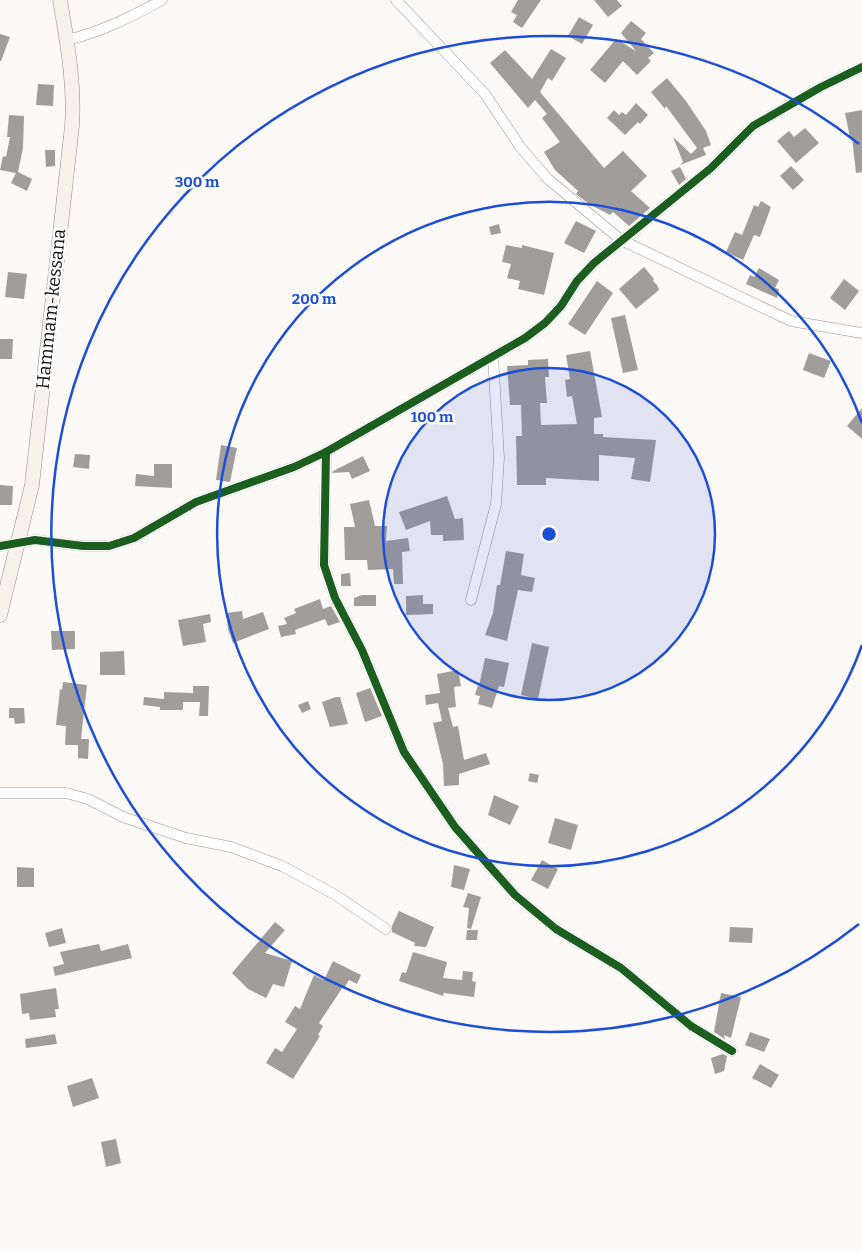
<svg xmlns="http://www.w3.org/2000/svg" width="862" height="1252" font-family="Bitter,serif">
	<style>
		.building { fill: #a09d9b }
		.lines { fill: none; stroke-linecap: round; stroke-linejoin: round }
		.street-casing { stroke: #969594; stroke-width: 11 }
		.secondary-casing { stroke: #8d8c8a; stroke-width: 15 }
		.street { stroke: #fffefe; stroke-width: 10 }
		.secondary { stroke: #f6f2eb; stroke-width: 14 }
		.cycleway-casing { stroke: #fff; stroke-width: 11 }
		.cycleway { stroke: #1b5e20; stroke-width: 8 }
		.ring { fill: none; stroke: #1d4ed8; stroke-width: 2.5 }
		.labels { text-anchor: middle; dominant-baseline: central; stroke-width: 5; stroke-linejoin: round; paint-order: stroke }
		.street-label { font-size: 18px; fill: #101010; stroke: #fff }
		.centre { fill: #1d4ed8; stroke: #fff; stroke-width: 2.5 }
		.ring-label { font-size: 15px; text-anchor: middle; font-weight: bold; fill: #1d4ed8; stroke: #fff; stroke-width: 5; stroke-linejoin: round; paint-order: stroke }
	</style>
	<rect width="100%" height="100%" fill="#fcf9f6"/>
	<g class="building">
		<path d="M518 0H541L522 28 513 22 517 15 511 12Z"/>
		<path d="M594 0H617L622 6 608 17Z"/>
		<path d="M579 17 593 25 582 44 568 36Z"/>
		<path d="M631 21 646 33 641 39 654 53 648 58 651 61 637 75 623 61 605 83 590 70 616 39 636 51 621 33Z"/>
		<path d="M0 34 10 37 1 61H0Z"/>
		<path d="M551 49 566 58 552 81 548 78 540 92 604 168 623 151 647 176 631 191 650 208 629 226 613 212 610 215 589 204 576 194 578 191 555 170 544 152 560 142 542 118 547 114 535 100 528 108 490 63 505 50 532 79Z"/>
		<path d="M667 78 686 101 706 131 711 145 703 148 706 155 680 165 683 162 673 137 691 154 697 148 666 106 665 109 651 92Z"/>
		<path d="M38 84 54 85 53 106 36 105Z"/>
		<path d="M636 103 648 115 640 124 638 122 625 135 607 118 614 110 619 115 622 112 626 115Z"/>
		<path d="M862 110V172L856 173 852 138H850L845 113Z"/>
		<path d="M9 115 24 116 23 148 18 172 32 179 27 191 11 183 16 173 0 170 3 156 6 157 10 137H7Z"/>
		<path d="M805 128 819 143 796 163 777 141 789 131 794 137Z"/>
		<path d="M45 150H55V166L46 167Z"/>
		<path d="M791 166 804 180 793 190 780 176Z"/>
		<path d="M680 167 686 179 679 185 671 171Z"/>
		<path d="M761 201 771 207 760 237 754 235 743 260 726 252 735 232 742 235 754 205 758 207Z"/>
		<path d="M576 221 596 231 584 253 564 243Z"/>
		<path d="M499 224 501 233 491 235 489 227Z"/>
		<path d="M506 245 522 248V245L554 253 544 295 518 289 520 281 507 278 511 264 502 262Z"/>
		<path d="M644 267 654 279 653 281 657 285 659 290 636 309 619 289Z"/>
		<path d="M759 268 779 280 775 288 779 289 777 298 746 284 750 275 754 277Z"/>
		<path d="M8 272 27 274 24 299 5 297Z"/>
		<path d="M844 279 859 291 845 310 830 298Z"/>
		<path d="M597 281 613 293 585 335 568 324Z"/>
		<path d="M625 315 638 370 623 373 611 318Z"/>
		<path d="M0 339H13L12 359H0Z"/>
		<path d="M590 351 602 417 594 418V434H603V437L656 440 650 482 631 479 635 458 599 455V481L546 478V485H517L516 436H522L521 405H510L507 366 528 365V360L548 359 549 377H545L547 403H540L541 425 577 424 572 396 567 397 565 380 570 379 566 355Z"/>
		<path d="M809 353 831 361 824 378 803 370Z"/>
		<path d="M862 408V439L847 426Z"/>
		<path d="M221 445 237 448 230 482 216 480Z"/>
		<path d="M75 454 90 455 89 469 73 467Z"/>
		<path d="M363 456 370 471 352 479 349 472 332 473 333 471Z"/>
		<path d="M154 464H172V488L135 486 136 474 154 476Z"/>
		<path d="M0 485 13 486 12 505H0Z"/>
		<path d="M447 496 455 519 463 518 464 540 443 541V535H431L430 521 406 530 399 512Z"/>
		<path d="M369 500 375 526H387L386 541 408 538 410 551 402 552 403 584H394L393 569 368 570 367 560H345L344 527H355L350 504Z"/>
		<path d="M506 551 524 554 521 575 535 578 532 592 518 590 507 641 485 635 493 613 497 585H500Z"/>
		<path d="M350 573 351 586H341V574Z"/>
		<path d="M362 595H376V606H354V598Z"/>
		<path d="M423 595V604H433V614L406 615V596Z"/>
		<path d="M320 599 323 609 331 606 340 622 328 626 325 619 295 630 296 634 281 637 278 626 287 624 284 618 296 613 294 609Z"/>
		<path d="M242 611 243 619 263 612 269 629 233 643 228 629 226 613Z"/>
		<path d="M210 614 211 622 203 624 206 642 183 646 178 620Z"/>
		<path d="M51 631H75V649L52 650Z"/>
		<path d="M532 643 549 647 538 699 521 695Z"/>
		<path d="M124 651 125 675H100V652Z"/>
		<path d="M485 658 509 663 504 687 499 686 492 708 478 704 480 696 475 695 478 685 479 686Z"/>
		<path d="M458 670 461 686 454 687 456 707 448 708 453 727 458 726 464 760 486 753 490 764 459 774V785L444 786 443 764 433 723 442 721 438 703 426 705 425 695 440 693 437 674Z"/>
		<path d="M63 682 87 685 81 739H89L88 759 78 758V745H65L66 726 56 725 60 689 62 690Z"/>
		<path d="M193 686H209L208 716H199L200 702H183V710H160V707L143 705 144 697 164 699V692L193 693Z"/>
		<path d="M370 688 382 716 365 722 356 693Z"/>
		<path d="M336 697H340L348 724 330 727 322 702Z"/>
		<path d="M308 701 311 709 302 713 298 705Z"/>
		<path d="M9 708H24L25 723 15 724 14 718H9Z"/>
		<path d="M530 773 539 775 537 783 528 781Z"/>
		<path d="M494 795 519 806 510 825 488 815Z"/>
		<path d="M555 818 578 825 571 850 548 843Z"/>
		<path d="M542 860 558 869 548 889 531 880Z"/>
		<path d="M454 865 470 869 464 890 451 887Z"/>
		<path d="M17 867 34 868V887H17Z"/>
		<path d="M468 893 481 897 471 929 467 928 469 908 463 907Z"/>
		<path d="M399 911 434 927 426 947 414 946 415 943 392 932V926Z"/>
		<path d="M275 922 285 930 265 953 292 961 284 987 273 984 266 998 248 989 232 973Z"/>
		<path d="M730 927 753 928 752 943 729 942Z"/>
		<path d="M62 928 66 943 49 947 45 933Z"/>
		<path d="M467 930H478L477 940H466Z"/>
		<path d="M99 944 101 951 128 944 132 958 55 976 53 967 64 964 60 952Z"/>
		<path d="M413 952 447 962 443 978 462 980 463 971 473 972 472 981 476 982 474 997 444 993 443 996 399 981 402 972 406 973Z"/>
		<path d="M333 961 361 975 357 984 349 980 345 987H343L319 1023 323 1026 318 1035 320 1036 293 1079 266 1063 275 1048 282 1052 297 1029 285 1022 295 1006 300 1009 314 975 324 980Z"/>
		<path d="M56 988 59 1009H55L56 1017 30 1020 29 1013 22 1014 20 994Z"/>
		<path d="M721 993 741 997 731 1038 724 1035 725 1039 714 1032Z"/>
		<path d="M750 1032 770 1039 764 1052 745 1045Z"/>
		<path d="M55 1034 57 1044 26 1048 25 1039Z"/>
		<path d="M723 1054 727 1056 724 1071 715 1074 711 1058Z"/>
		<path d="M760 1064 779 1075 771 1088 752 1078Z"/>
		<path d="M92 1078 99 1098 73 1107 67 1086Z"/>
		<path d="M116 1139 121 1163 106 1167 101 1142Z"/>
	</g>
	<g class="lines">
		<defs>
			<g id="street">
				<path d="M396 0 485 94 521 148 548 179 621 240 791 321 862 333"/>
				<path d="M67 40C101 32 131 17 162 0"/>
				<path d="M326 452 324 565 335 598 362 650 404 752 455 827 515 895 556 929 621 968 691 1026 732 1051"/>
				<path d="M0 546 35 540 83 546H109L134 538 196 502 294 467 326 452 525 338 545 323 561 306 577 281 594 263 711 168 753 126 821 87 862 67"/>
				<path d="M471 600 496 504 499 458 493 356"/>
				<path d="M0 793H66L88 799 123 817 186 838 231 847 282 866 334 894 386 929"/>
			</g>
			<path id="secondary" d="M0 615 32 485 72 126C75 83 67 42 60 0"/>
		</defs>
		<use href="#street" class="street-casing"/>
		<use href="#secondary" class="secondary-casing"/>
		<use href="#street" class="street"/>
		<use href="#secondary" class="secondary"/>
		<defs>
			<g id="cycleway">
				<path d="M326 452 324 565 335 598 362 650 404 752 455 827 515 895 556 929 621 968 691 1026 732 1051"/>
				<path d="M0 546 35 540 83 546H109L134 538 196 502 294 467 326 452 525 338 545 323 561 306 577 281 594 263 711 168 753 126 821 87 862 67"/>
			</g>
		</defs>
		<use href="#cycleway" class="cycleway-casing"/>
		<use href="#cycleway" class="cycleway"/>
	</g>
	<circle cx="549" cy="534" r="166" fill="#1d4ed8" fill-opacity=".12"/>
	<g class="ring">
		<circle cx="549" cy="534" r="166"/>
		<path d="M862 645A332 332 0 1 1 862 423"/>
		<path d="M859 924A498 498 0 1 1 859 144"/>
	</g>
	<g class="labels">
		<g class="street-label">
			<text transform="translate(51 309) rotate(-84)">Hammam-kessana</text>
		</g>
	</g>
	<circle cx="549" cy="534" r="8" class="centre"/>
	<g class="ring-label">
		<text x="197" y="187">300 m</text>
		<text x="314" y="304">200 m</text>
		<text x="432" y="422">100 m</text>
	</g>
</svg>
